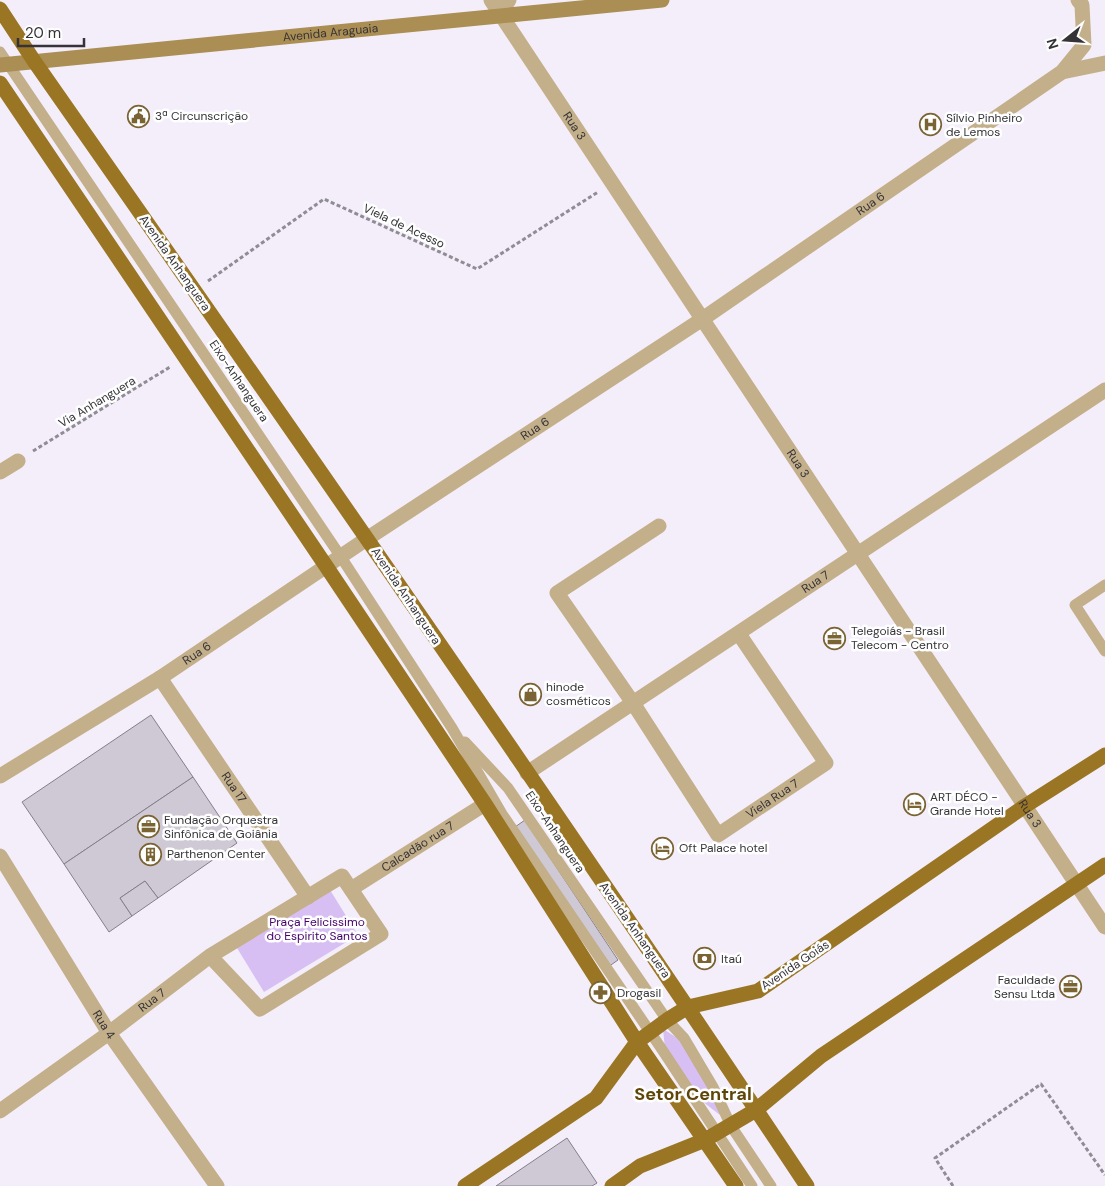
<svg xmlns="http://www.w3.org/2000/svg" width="1105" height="1186" font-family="'DM Sans',sans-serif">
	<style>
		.green { fill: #d8bff3 }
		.building { fill: #cec9d4; stroke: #847f8a }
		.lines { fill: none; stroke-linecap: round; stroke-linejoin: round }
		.path { stroke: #8f8c94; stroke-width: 3; stroke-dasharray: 4 2.5; stroke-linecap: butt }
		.service { stroke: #c3af89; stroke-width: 11 }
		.pedestrian { stroke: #c3af89; stroke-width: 15 }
		.minor { stroke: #c3af89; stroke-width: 15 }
		.tertiary { stroke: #c3af89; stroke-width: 15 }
		.secondary { stroke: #ab8e53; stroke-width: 15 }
		.primary { stroke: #9a7624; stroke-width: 15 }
		.labels { text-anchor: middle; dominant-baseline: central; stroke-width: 5; stroke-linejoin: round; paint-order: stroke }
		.street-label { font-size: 12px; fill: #353338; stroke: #fefefe }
		.poi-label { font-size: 12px; fill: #353338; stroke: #fefefe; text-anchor: start }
		.park-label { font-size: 12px; fill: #430169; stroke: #fefefe }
		.district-label { font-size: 18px; font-weight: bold; fill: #5f4608; stroke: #fefefe }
	</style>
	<rect width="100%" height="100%" fill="#f3eefa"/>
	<g class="green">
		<path d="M330 890 358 935 264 992 237 948Z"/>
		<path d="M663 1029 679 1039 711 1090 720 1115 694 1095 665 1049Z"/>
	</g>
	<g class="building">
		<path d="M151 715 193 777 64 864 22 802Z"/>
		<path d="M193 777 237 843 158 898 145 881 120 898 132 916 109 932 64 864Z"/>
		<path d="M525 820 618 960 608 967 515 827Z"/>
		<path d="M145 881 158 898 132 916 120 898Z"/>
		<path d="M567 1138 597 1183 592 1186H496Z"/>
	</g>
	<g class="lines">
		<g class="path">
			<path d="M208 281 324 199 477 269 598 192"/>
			<path d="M33 451 170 367"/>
			<path d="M953 1186 935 1158 1041 1084 1105 1175"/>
		</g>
		<g class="service">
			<path d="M0 52 341 557 452 728 502 814 663 1051 752 1186"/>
			<path d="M1105 585 1075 605 1105 651"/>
			<path d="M465 742 508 788 667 1020 684 1038 713 1087 731 1126 771 1186"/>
		</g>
		<path class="pedestrian" id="s1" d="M351 889 485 804"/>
		<g class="minor">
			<path d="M500 14 509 0"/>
			<path d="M1062 72 1105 63"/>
			<path d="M0 472 18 461"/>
			<path id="s2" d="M659 526 557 593 633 703 718 835 826 763 739 634"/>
			<path id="s3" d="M160 678 308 897"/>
			<path id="s4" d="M527 773 1105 390"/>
			<path id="s5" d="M0 776 160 678 368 538 701 320 1062 72 1084 45 1082 5 1078 0"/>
			<path id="s6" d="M0 1111 109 1033 210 956 342 876 381 934 260 1009 210 956"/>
		</g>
		<g class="tertiary">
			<path id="s7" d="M491 0 1105 927"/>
			<path id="s8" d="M0 856 109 1033 217 1186"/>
		</g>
		<path class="secondary" id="s9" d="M0 65 662 0"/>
		<g class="primary">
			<path d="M0 9 34 61C295 434 555 807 807 1186"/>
			<path d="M0 83 326 566 485 804 637 1042 736 1186"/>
			<path d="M465 1186 596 1098 637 1042 667 1020 688 1007 758 991 1025 806 1105 755"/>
			<path d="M612 1186 640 1166 705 1140 756 1110 821 1056 1105 865"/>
		</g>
	</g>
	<defs>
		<symbol id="civic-ring" viewBox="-11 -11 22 22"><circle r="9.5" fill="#fefefe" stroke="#7b6434" stroke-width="1.5"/><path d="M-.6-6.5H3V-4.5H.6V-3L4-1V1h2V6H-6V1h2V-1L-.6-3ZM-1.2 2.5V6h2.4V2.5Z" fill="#7b6434"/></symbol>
		<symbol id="hospital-ring" viewBox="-11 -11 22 22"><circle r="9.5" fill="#fefefe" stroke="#7b6434" stroke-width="1.5"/><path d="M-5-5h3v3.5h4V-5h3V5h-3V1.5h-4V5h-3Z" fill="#7b6434"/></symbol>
		<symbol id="office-ring" viewBox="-11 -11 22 22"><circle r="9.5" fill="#fefefe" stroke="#7b6434" stroke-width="1.5"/><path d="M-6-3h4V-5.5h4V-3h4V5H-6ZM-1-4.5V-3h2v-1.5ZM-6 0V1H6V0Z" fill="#7b6434"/></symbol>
		<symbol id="shop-ring" viewBox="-11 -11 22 22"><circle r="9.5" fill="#fefefe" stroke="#7b6434" stroke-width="1.5"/><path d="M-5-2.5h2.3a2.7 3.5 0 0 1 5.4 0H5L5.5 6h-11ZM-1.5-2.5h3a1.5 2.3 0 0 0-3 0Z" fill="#7b6434"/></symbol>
		<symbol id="hotel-ring" viewBox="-11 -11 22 22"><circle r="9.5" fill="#fefefe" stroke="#7b6434" stroke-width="1.5"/><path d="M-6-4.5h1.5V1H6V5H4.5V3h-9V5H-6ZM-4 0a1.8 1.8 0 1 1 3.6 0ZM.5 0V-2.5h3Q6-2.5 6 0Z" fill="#7b6434"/></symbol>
		<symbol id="building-ring" viewBox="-11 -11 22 22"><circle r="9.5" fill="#fefefe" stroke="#7b6434" stroke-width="1.5"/><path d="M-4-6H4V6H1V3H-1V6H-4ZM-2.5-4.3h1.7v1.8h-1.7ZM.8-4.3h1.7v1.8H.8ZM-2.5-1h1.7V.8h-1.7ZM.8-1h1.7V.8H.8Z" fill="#7b6434"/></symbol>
		<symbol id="bank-ring" viewBox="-11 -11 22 22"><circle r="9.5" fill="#fefefe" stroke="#7b6434" stroke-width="1.5"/><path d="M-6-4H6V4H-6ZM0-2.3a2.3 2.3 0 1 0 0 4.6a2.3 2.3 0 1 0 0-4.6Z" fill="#7b6434"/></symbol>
		<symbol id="pharmacy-ring" viewBox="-11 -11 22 22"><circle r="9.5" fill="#fefefe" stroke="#7b6434" stroke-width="1.5"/><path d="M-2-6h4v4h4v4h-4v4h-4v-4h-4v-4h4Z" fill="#7b6434"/></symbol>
	</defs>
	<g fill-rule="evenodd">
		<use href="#civic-ring" x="126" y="104" width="25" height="25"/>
		<use href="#hospital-ring" x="918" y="112" width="25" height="25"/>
		<use href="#office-ring" x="822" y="626" width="25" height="25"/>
		<use href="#shop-ring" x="518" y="682" width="25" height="25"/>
		<use href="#hotel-ring" x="902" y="792" width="25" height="25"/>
		<use href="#office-ring" x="136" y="814" width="25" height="25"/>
		<use href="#hotel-ring" x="650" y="836" width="25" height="25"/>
		<use href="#building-ring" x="138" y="842" width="25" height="25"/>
		<use href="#bank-ring" x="692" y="946" width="25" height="25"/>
		<use href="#office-ring" x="1058" y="974" width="25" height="25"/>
		<use href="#pharmacy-ring" x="588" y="980" width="25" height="25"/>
	</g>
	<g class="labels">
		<g class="street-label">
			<text stroke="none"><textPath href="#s9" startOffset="332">Avenida Araguaia</textPath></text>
			<text stroke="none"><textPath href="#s7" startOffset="151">Rua 3</textPath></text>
			<text stroke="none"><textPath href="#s5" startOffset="1042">Rua 6</textPath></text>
			<text transform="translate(404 226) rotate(25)">Viela de Acesso</text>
			<text transform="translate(175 263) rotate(55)">Avenida Anhanguera</text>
			<text transform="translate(239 381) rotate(56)">Eixo-Anhanguera</text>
			<text transform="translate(97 402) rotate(-31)">Via Anhanguera</text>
			<text stroke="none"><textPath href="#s5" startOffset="638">Rua 6</textPath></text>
			<text stroke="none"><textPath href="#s7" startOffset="556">Rua 3</textPath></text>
			<text stroke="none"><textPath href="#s4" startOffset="346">Rua 7</textPath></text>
			<text transform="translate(406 596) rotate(56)">Avenida Anhanguera</text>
			<text stroke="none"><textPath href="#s5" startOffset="232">Rua 6</textPath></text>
			<text stroke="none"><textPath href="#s3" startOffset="132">Rua 17</textPath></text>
			<text stroke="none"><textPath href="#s2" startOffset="478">Viela Rua 7</textPath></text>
			<text stroke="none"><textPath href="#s7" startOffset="976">Rua 3</textPath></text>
			<text transform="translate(555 832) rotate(56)">Eixo-Anhanguera</text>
			<text stroke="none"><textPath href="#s1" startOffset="79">Calcadão rua 7</textPath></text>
			<text transform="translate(635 930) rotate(55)">Avenida Anhanguera</text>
			<text transform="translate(795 965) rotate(-34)">Avenida Goiás</text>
			<text stroke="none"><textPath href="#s6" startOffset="188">Rua 7</textPath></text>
			<text stroke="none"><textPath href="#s8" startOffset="198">Rua 4</textPath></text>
		</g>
		<g class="poi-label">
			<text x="155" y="116">3ª Circunscrição</text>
			<text x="946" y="118">Sílvio Pinheiro<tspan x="946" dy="14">de Lemos</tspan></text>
			<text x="851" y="631">Telegoiás - Brasil<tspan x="851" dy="14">Telecom - Centro</tspan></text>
			<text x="546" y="687">hinode<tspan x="546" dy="14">cosméticos</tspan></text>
			<text x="930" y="797">ART DÉCO -<tspan x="930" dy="14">Grande Hotel</tspan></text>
			<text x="164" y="820">Fundação Orquestra<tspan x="164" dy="14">Sinfônica de Goiânia</tspan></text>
			<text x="679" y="848">Oft Palace hotel</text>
			<text x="167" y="854">Parthenon Center</text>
			<text x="721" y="959">Itaú</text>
			<text x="1055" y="980" text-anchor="end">Faculdade<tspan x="1055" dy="14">Sensu Ltda</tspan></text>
			<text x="617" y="993">Drogasil</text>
		</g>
		<g class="park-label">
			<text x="317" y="922">Praça Felicissimo<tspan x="317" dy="14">do Espirito Santos</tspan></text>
		</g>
		<g class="district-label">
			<text x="693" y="1094">Setor Central</text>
		</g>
	</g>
	<g transform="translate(1065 40) rotate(253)" stroke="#fefefe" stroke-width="4" paint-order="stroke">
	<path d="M0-4L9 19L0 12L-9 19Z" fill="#353338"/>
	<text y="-8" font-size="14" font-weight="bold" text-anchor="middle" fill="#353338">N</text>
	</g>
	<path d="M18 38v8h66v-8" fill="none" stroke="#353338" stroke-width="2.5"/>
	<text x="25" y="38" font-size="15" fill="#353338" stroke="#fefefe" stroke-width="4" paint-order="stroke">20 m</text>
</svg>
